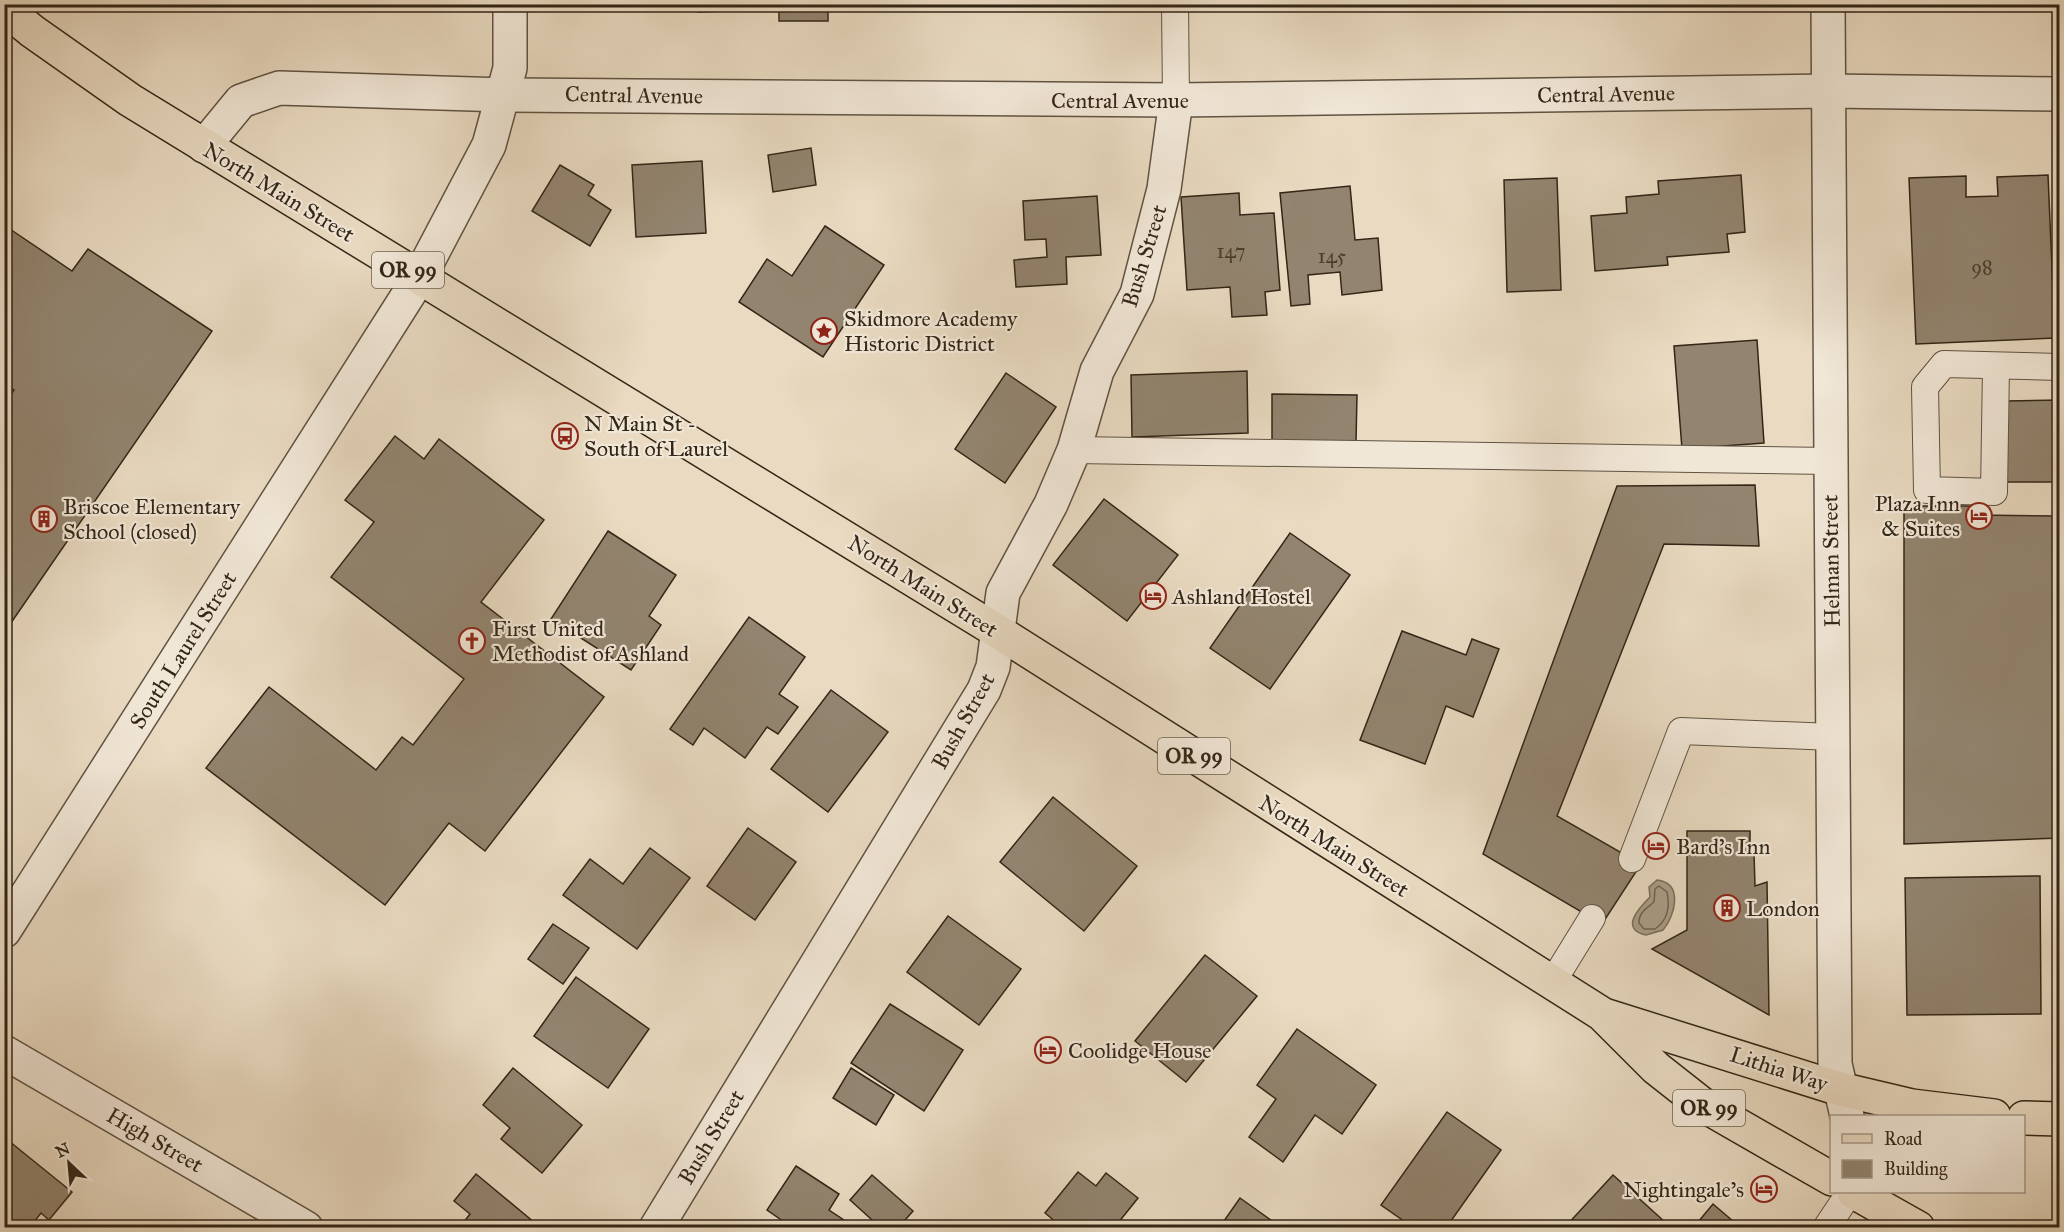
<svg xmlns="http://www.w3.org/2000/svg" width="2064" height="1232" font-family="'IM FELL Great Primer',serif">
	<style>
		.water { fill: #ab9d87; stroke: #7b6d5a; stroke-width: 1.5 }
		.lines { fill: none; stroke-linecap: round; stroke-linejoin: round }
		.shore { stroke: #6f624f; stroke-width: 1.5 }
		.building { fill: #92846f; stroke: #332617; stroke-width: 1.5 }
		.lane-casing { stroke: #605342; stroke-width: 28 }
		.street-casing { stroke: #605342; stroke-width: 36 }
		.primary-casing { stroke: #332617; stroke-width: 36 }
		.lane { stroke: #f1e7d7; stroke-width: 26 }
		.street { stroke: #f1e7d7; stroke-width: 33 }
		.primary { stroke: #e9dac1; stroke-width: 33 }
		.labels { text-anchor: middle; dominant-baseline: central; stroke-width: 4.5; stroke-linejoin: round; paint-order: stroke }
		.number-label { font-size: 20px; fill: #4b3e2d }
		.shield { fill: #f1e7d7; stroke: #6c6051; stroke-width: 1.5 }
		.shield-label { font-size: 21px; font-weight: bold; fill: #332617 }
		.street-label { font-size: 22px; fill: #332617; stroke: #f1e7d7 }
		.poi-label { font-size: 22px; fill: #332617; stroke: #f1e7d7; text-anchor: start }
	</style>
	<rect width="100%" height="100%" fill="#e9dac1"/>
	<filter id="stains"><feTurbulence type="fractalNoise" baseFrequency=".00333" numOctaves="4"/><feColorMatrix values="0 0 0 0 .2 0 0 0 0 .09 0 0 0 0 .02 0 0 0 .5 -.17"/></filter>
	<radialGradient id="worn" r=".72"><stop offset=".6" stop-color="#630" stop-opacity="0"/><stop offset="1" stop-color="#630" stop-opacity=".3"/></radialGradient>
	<path class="water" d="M1657 880C1684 883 1675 916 1663 930L1646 935C1619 929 1639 908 1650 897L1649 887Z"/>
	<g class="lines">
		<path class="shore" d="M1659 886 1667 892C1670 906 1668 920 1655 929H1644L1639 923C1639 912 1646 909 1654 902L1655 889Z"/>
	</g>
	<g class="building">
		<path d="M365 4H423V5L365 6Z"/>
		<path d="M602 4H644V9L603 11Z"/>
		<path d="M698 4H755V10L698 12Z"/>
		<rect x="779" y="4" width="49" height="17"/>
		<path d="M990 4H1055V6L990 8Z"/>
		<rect x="1085" y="4" width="37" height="3"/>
		<path d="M1551 4H1599L1551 7Z"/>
		<path d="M811 148 816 185 773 192 768 155Z"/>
		<path d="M702 161 706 233 636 237 632 165Z"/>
		<path d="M560 165 594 185 588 195 611 210 590 246 532 211Z"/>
		<path d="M1741 175 1745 232 1727 234 1729 252 1667 257 1668 265 1595 271 1591 216 1627 213 1626 197 1659 194 1658 181Z"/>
		<path d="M2048 175 2055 338 1916 344 1909 178 1966 176V197L1998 196 1997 177Z"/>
		<path d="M1557 178 1561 290 1507 292 1504 180Z"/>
		<path d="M1350 186 1355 240 1378 238 1382 290 1342 295 1340 272 1308 275 1310 304 1291 306 1280 193Z"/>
		<path d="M1239 193 1240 215 1274 213 1280 290 1265 292 1267 315 1232 317 1230 287 1187 290 1181 197Z"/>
		<path d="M1097 196 1101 255 1066 257 1067 284 1016 287 1014 260 1047 257 1046 239 1025 240 1023 201Z"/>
		<path d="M4 225 72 271 88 249 212 331 4 633V404L14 390 4 384Z"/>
		<path d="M825 226 884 265 823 357 739 302 767 259 792 276Z"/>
		<path d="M1757 340 1764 443 1682 449 1674 346Z"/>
		<path d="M1247 371 1248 433 1132 437 1131 375Z"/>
		<path d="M1006 373 1056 407 1005 483 955 449Z"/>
		<path d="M1272 394 1357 395 1356 442H1272Z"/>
		<path d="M2060 400V838L1904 844V506H1975V515L2056 516V482H2007V401Z"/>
		<path d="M395 436 424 459 439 439 544 520 481 602 604 697 485 851 449 823 385 905 206 768 269 687 376 770 402 737 413 745 464 679 331 577 374 522 345 500Z"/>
		<path d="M1755 485 1759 546 1664 544 1557 816 1641 864 1602 924 1483 854 1617 486Z"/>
		<path d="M1104 499 1178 555 1127 621 1053 565Z"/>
		<path d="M608 531 676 575 649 616 661 625 631 670 551 619Z"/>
		<path d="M1290 533 1350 575 1270 689 1210 648Z"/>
		<path d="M749 617 805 657 779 694 798 707 778 734 767 727 745 758 704 728 693 745 670 729Z"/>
		<path d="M1402 631 1466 655 1472 639 1499 649 1473 717 1446 706 1425 764 1360 740Z"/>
		<path d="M831 690 888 732 828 812 771 769Z"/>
		<path d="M1053 797 1137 866 1084 931 1000 862Z"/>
		<path d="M748 828 796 862 755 920 707 886Z"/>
		<path d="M1687 831H1750V852L1754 853 1755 886 1767 882 1769 1015 1652 949 1687 930Z"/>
		<path d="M650 848 690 878 637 949 563 895 590 859 623 884Z"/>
		<path d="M2040 876 2041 1014 1907 1015 1905 878Z"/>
		<path d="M948 916 1021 969 979 1025 907 972Z"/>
		<path d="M553 924 589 948 563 984 528 959Z"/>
		<path d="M1205 955 1257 996 1186 1082 1135 1041Z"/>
		<path d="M576 977 649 1029 608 1088 534 1036Z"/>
		<path d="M890 1004 963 1050 924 1111 851 1063Z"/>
		<path d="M1297 1029 1376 1085 1342 1134 1315 1115 1283 1162 1249 1137 1276 1099 1257 1085Z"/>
		<path d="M513 1068 582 1125 542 1173 501 1139 510 1128 483 1105Z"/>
		<path d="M851 1068 894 1095 876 1125 833 1098Z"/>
		<path d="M1447 1112 1501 1150 1446 1228H1414L1381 1205Z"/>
		<path d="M4 1137 72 1192 49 1220 41 1213 29 1228H15L4 1219Z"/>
		<path d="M796 1166 839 1194 829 1210 856 1228H793L767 1210Z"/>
		<path d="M1078 1172 1096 1186 1106 1173 1138 1198 1114 1228H1063L1045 1213Z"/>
		<path d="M476 1174 541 1228H459L470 1214 454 1201Z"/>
		<path d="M872 1175 913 1211 898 1228H881L850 1200Z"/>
		<path d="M1613 1175 1665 1222 1660 1228 1565 1227Z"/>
		<path d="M1240 1198 1282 1228H1219Z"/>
		<path d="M1713 1204 1741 1228H1693Z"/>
	</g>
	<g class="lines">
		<defs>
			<g id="lane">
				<path d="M1175 4 1176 100"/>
				<path d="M1996 367 1994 492 1927 490 1925 387 1944 364 2060 367"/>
				<path d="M1074 450 1830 461"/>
				<path d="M1632 859 1681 731 1833 737"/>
				<path d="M1552 983 1592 918"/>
				<path d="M1826 1228 1850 1192"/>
			</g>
			<g id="street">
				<path d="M1828 4 1835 1064 1847 1116"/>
				<path d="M204 146 241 101 279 88 505 95 1176 100 1829 91 2060 94"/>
				<path d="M4 931 419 278 489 145 510 68V4"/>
				<path d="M4 1052 306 1228"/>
				<path d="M656 1228 984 690 993 667 1003 593 1051 504 1074 450 1097 371 1137 294 1164 189 1176 100"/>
			</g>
			<g id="primary">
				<path d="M4 8 32 31 130 100 997 631 1602 1014 1656 1068 1703 1105 1832 1179"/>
				<path d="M1607 1016 1840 1089 1912 1106 1994 1116"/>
				<path d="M2024 1118 2060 1119"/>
				<path d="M1854 1192 1918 1228"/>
			</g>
		</defs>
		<use href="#lane" class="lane-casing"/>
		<use href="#street" class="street-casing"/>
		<use href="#primary" class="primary-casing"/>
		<use href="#lane" class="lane"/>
		<use href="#street" class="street"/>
		<use href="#primary" class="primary"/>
	</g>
	<defs>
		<symbol id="sight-ring" viewBox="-11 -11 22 22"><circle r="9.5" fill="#f1e7d7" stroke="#8f2418" stroke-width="1.5"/><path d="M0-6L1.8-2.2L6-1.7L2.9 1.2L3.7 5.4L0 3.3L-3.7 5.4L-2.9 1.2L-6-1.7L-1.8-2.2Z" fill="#8f2418"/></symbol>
		<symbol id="bus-ring" viewBox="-11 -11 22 22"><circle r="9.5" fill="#f1e7d7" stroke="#8f2418" stroke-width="1.5"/><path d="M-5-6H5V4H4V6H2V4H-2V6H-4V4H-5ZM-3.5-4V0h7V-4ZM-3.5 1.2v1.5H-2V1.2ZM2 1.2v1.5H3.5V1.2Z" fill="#8f2418"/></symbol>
		<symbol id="hotel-ring" viewBox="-11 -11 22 22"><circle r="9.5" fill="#f1e7d7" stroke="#8f2418" stroke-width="1.5"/><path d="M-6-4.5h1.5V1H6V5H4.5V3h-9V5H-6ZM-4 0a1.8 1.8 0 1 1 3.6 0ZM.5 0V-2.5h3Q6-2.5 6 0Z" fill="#8f2418"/></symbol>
		<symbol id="building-ring" viewBox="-11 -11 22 22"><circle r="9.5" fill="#f1e7d7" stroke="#8f2418" stroke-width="1.5"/><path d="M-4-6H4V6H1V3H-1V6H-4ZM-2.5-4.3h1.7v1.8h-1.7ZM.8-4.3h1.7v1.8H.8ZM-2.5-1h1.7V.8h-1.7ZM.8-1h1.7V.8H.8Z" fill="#8f2418"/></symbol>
		<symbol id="church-ring" viewBox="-11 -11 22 22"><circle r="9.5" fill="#f1e7d7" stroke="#8f2418" stroke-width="1.5"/><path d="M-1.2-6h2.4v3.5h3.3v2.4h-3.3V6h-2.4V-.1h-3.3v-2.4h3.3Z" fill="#8f2418"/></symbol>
	</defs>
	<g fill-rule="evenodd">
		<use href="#sight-ring" x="809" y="316" width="30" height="30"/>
		<use href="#bus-ring" x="550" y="421" width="30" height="30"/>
		<use href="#hotel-ring" x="1964" y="501" width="30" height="30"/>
		<use href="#building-ring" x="29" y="504" width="30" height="30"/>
		<use href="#hotel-ring" x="1138" y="581" width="30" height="30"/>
		<use href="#church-ring" x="457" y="626" width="30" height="30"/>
		<use href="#hotel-ring" x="1641" y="831" width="30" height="30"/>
		<use href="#building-ring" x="1712" y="893" width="30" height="30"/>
		<use href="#hotel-ring" x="1033" y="1035" width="30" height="30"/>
		<use href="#hotel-ring" x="1749" y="1174" width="30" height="30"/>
	</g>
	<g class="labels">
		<g class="number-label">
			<text x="1231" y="251">147</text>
			<text x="1332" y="256">145</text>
			<text x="1982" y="267">98</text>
		</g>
		<g class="shield">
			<rect x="372" y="252" width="72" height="36" rx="4.5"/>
			<rect x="1158" y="738" width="72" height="36" rx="4.5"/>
			<rect x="1673" y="1090" width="72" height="36" rx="4.5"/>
		</g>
		<g class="shield-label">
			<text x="408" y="270">OR 99</text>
			<text x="1194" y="756">OR 99</text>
			<text x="1709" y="1108">OR 99</text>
		</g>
		<g class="street-label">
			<text transform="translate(1606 94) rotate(-1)">Central Avenue</text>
			<text transform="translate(634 95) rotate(1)">Central Avenue</text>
			<text x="1120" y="100">Central Avenue</text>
			<text transform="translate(279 192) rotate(31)">North Main Street</text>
			<text transform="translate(1144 256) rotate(-73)">Bush Street</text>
			<text transform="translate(1831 561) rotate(-91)">Helman Street</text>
			<text transform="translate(923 586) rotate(32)">North Main Street</text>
			<text transform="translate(183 650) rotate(-58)">South Laurel Street</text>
			<text transform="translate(963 721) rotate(-61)">Bush Street</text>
			<text transform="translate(1334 846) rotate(32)">North Main Street</text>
			<text transform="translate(1779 1069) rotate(18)">Lithia Way</text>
			<text transform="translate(711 1137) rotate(-59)">Bush Street</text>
			<text transform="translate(155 1140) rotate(30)">High Street</text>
		</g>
		<g class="poi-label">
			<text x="844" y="318">Skidmore Academy<tspan x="844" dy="25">Historic District</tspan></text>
			<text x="584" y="423">N Main St -<tspan x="584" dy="25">South of Laurel</tspan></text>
			<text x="1960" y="503" text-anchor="end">Plaza Inn<tspan x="1960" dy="25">&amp; Suites</tspan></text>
			<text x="63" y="506">Briscoe Elementary<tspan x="63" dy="25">School (closed)</tspan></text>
			<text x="1172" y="596">Ashland Hostel</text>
			<text x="492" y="628">First United<tspan x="492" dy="25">Methodist of Ashland</tspan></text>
			<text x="1676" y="846">Bard's Inn</text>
			<text x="1746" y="908">London</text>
			<text x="1068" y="1050">Coolidge House</text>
			<text x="1744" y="1189" text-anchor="end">Nightingale's</text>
		</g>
	</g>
	<rect width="2064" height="1232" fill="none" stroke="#e9dac1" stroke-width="24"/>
	<rect x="6" y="6" width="2052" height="1220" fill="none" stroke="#332617" stroke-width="3"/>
	<rect x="12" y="12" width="2040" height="1208" fill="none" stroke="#332617" stroke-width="1.5"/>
	<rect x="1830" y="1115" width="195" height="78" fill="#f1e7d7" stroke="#a59a8a" stroke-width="1.5"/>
	<rect x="1842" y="1134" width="30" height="9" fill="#e9dac1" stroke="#a59a8a" stroke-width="1.5"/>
	<text x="1884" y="1145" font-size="18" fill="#332617">Road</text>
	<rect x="1842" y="1160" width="30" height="18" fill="#92846f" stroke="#a59a8a" stroke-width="1.5"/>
	<text x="1884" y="1175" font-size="18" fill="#332617">Building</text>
	<g transform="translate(69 1163) rotate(334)" stroke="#f1e7d7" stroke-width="4.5" paint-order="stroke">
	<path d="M0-4.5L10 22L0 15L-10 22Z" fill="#332617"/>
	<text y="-9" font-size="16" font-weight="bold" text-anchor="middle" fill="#332617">N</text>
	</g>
	<rect width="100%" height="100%" filter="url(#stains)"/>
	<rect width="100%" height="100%" fill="url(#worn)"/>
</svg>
